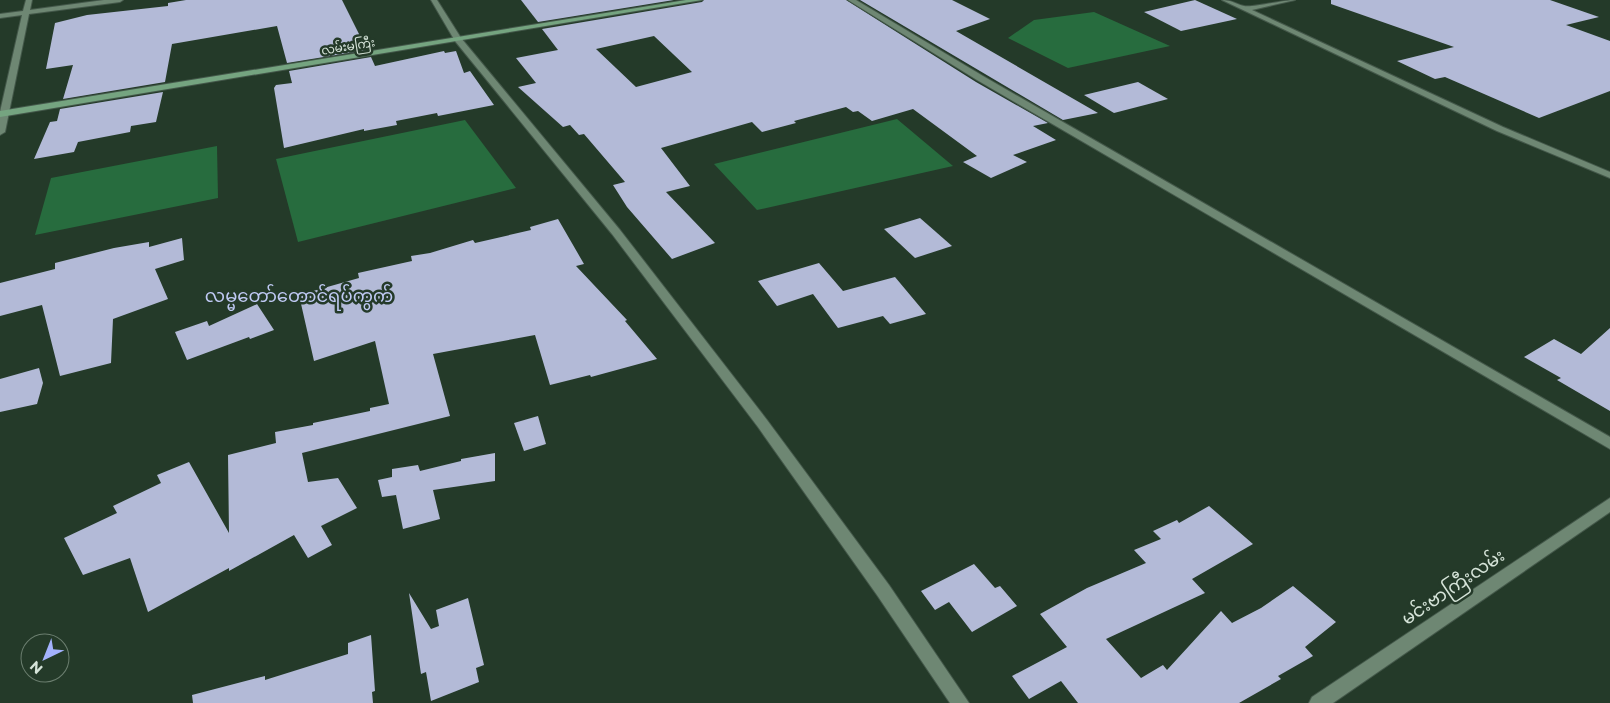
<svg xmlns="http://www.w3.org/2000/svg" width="1610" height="703" font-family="Montserrat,'Noto Sans Myanmar',sans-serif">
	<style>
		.water { fill: #276c3e }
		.building { fill: #b3bad7; fill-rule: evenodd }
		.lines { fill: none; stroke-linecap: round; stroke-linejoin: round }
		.minor-casing { stroke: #44584a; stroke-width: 2 }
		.major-casing { stroke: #44584a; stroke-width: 2 }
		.minor { fill: #6e8773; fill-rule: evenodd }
		.major { fill: #75a480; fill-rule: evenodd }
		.labels { text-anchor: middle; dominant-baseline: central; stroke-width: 5; stroke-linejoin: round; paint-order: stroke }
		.far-street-label { font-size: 12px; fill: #d6e4d9; stroke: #243a29 }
		.quarter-label { font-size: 18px; fill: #bfc9f3; stroke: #243a29 }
		.near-street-label { font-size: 18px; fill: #d6e4d9; stroke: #243a29 }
	</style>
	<rect width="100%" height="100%" fill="#243a29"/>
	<g class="water">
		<path d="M1094 12 1170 46 1068 68 1008 38 1034 20Z"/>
		<path d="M897 119 953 166 757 210 714 164Z"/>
		<path d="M465 120 516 188 298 242 276 159Z"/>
		<path d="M217 146 218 198 35 235 51 178Z"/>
	</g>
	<g class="building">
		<path d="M186 0H342L367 50 287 63 277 26 172 44 165 82 63 99 73 65 46 69 55 23 87 15 168 6V3Z"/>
		<path d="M521 0H674L538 22Z"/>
		<path d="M704 0H846L976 82 1048 123 1033 126 1056 140 1013 155 1027 162 991 178 963 162 977 156 913 109 872 121 858 111 853 112 846 107 794 121 796 123 762 132 752 122 661 148 690 186 666 192 715 243 672 259 627 207 613 185 625 182 584 134 579 135 570 125 563 127 518 87 536 83 516 58 558 50 542 29 702 2ZM654 36 692 72 636 87 596 49Z"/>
		<path d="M860 0H952L990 19 956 31 1098 113 1063 120Z"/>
		<path d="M1195 0 1237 19 1181 31 1144 12Z"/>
		<path d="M1331 0H1550L1599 17 1566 25 1610 41V91L1539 118 1445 77 1435 79 1397 61 1454 47 1331 4Z"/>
		<path d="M444 51 445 53 456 51 464 73 470 71 494 105 438 116 437 113 396 121 397 125 364 131V129L284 148 274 88 276 85 292 83 289 71 371 57 375 66Z"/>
		<path d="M1138 82 1168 99 1114 113 1084 95Z"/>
		<path d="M163 92 156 122 131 126 130 132 78 142 74 152 34 159 50 122 57 121 60 109Z"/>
		<path d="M920 218 952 246 915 258 884 229Z"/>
		<path d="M558 219 584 264 576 266 627 320 625 321 657 359 591 377 590 375 550 385 535 335 433 354 450 416 302 453 308 482 338 478 357 508 321 526 332 545 308 558 294 535 229 571V568L148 612 130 558 83 575 64 538 117 513 113 506 161 483 157 475 189 462 229 533 228 455 276 443 275 432 313 425V423L370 411V408L389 404 375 341 314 361 299 295 359 278 358 273 412 261 411 256 430 253 473 240 475 243 531 230 530 227Z"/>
		<path d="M182 238 184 260 155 269 168 299 113 319 111 363 60 376 42 305 0 316V283L55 269V263L114 248 149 242V247Z"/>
		<path d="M819 263 843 291 895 277 926 314 890 324 883 316 838 328 813 294 777 306 758 281Z"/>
		<path d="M257 304 274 330 250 339 249 337 187 360 175 332 207 321 209 326Z"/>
		<path d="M1610 328V411L1557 380 1561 378 1524 357 1554 339 1581 354Z"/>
		<path d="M39 368 43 383 37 404 0 412V379Z"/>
		<path d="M538 416 546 444 524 451 514 423Z"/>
		<path d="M495 453V481L433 490 440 519 403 529 396 495 382 497 378 480 392 477V469L418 465 420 471 461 461V459Z"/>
		<path d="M1209 506 1253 544 1192 579 1205 593 1106 639 1141 678 1163 665 1167 670 1221 611 1232 623 1261 608 1293 586 1336 622 1305 647 1313 656 1278 676 1281 679 1239 703H1078L1061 681 1029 699 1012 676 1067 647 1040 614 1087 588 1146 563 1134 550 1161 539 1153 531 1177 520 1179 523Z"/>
		<path d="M974 564 995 588 1000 586 1017 606 972 632 949 602 935 610 921 591Z"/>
		<path d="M409 593 431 629 439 626 436 610 468 598 484 665 476 668 479 682 431 701 426 672 421 674Z"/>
		<path d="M371 635 375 691 372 692 373 703H193L192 695 265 676V680L348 654V643Z"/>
	</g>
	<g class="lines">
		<defs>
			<g id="minor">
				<path d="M26 0H32L30 10 104 0H123L120 2 29 14 5 132 0 135V112L22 15 0 18V14L23 11Z"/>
				<path d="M431 0H437L461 38 620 230 767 420 889 585 969 703H950L877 595 758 427 612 234 455 41Z"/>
				<path d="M848 0H856L983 76 1610 437V449L977 80Z"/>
				<path d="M1222 0C1231 0 1236 4 1244 6 1251 8 1283 0 1295 0L1252 10 1503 127 1610 172V178L1497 131Z"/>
				<path d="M1610 498V512L1333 703H1309L1312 697Z"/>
			</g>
			<path id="major" d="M686 0H702L0 117V111Z"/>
		</defs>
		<use href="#minor" class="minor-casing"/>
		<use href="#major" class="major-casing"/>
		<use href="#minor" class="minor"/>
		<use href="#major" class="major"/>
	</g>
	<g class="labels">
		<g class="far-street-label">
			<text transform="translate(348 46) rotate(-9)">လမ်းမကြီး</text>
		</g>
		<g class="quarter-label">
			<text x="299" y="296">လမ္မတော်တောင်ရပ်ကွက်</text>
		</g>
		<g class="near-street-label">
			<text transform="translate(1453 587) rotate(-34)">မင်းဗာကြီးလမ်း</text>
		</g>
	</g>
	<g transform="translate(45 658) rotate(223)"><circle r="24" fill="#243a29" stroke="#6b7e6f"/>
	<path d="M0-4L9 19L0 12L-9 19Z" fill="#a3b2fd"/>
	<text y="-8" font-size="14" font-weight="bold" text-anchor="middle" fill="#d6e4d9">N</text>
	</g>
</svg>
